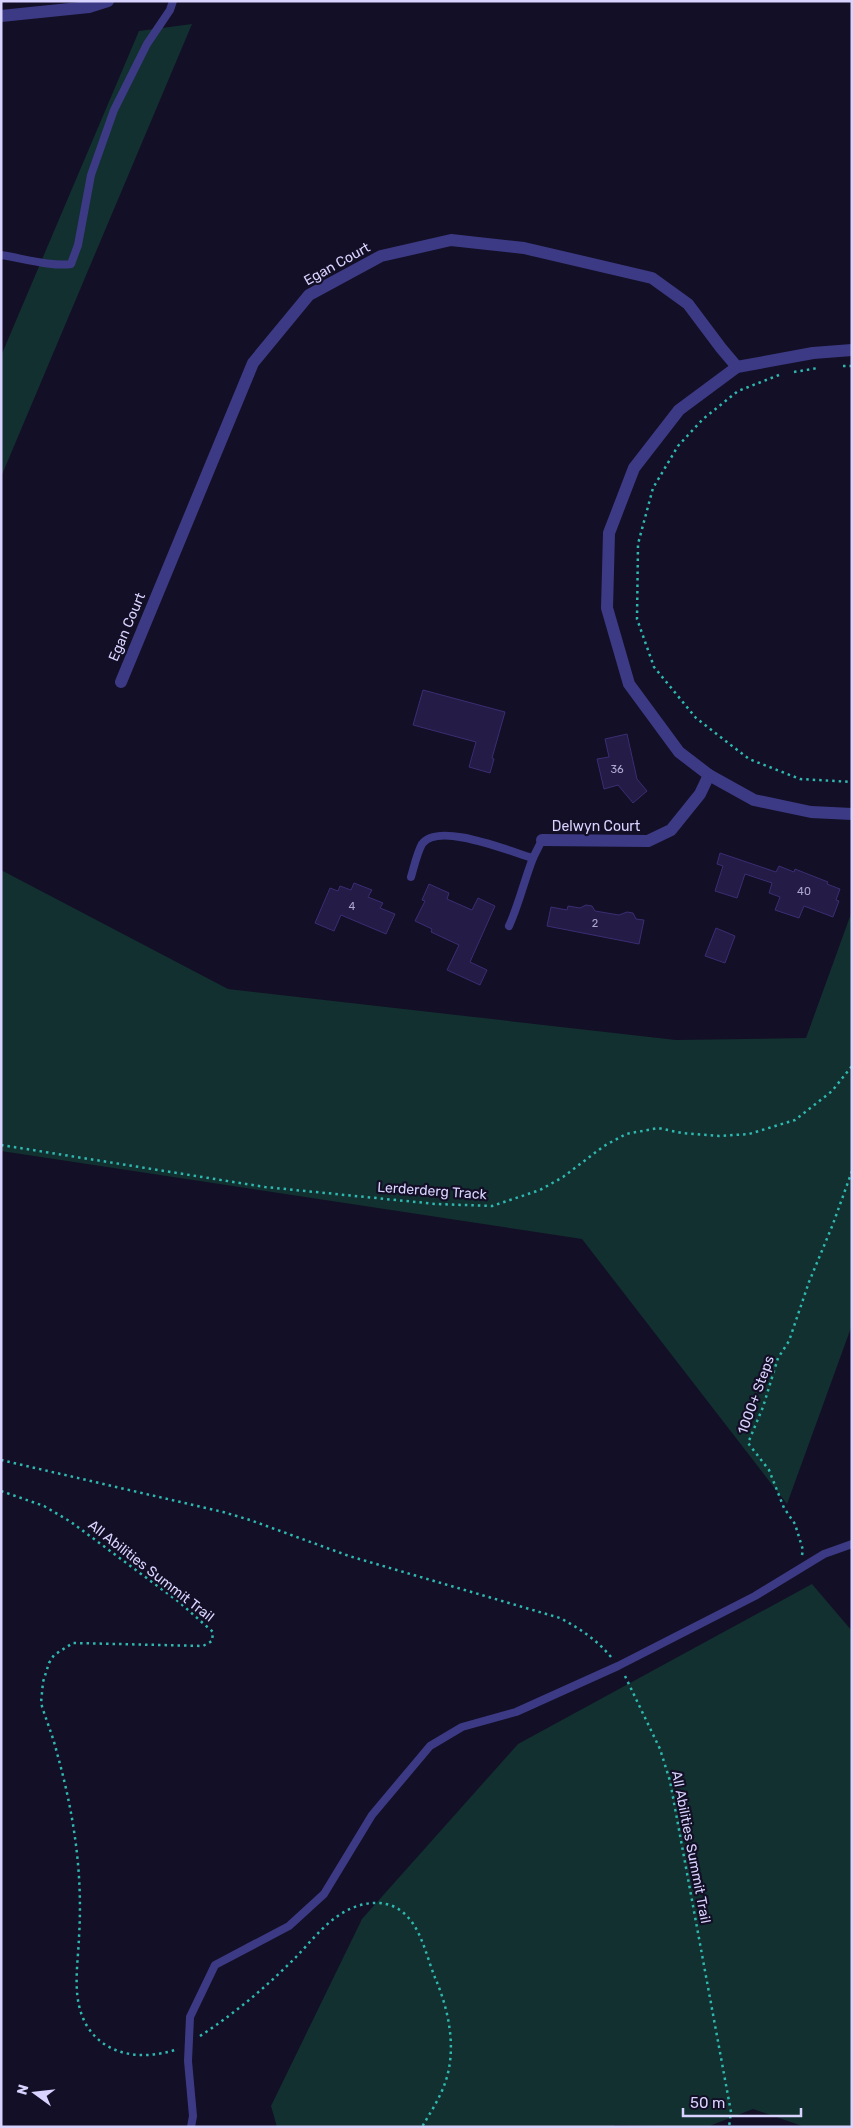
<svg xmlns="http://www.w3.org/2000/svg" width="853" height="2128" font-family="Rubik,sans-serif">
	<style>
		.green { fill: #12302f }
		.building { fill: #241b47; stroke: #3b2d73 }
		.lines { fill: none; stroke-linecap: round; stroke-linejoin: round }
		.path { stroke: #2fb8b0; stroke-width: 2.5; stroke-dasharray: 2.5 4; stroke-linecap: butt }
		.lane { stroke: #3d3a85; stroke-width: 8 }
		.street { stroke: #3d3a85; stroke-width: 12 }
		.labels { text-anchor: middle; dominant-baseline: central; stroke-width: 4.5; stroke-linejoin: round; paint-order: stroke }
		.number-label { font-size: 11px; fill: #aca6d1 }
		.street-label { font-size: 14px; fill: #d9d4ff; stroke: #130f26 }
	</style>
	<rect width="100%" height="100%" fill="#130f26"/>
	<g class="green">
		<path d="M192 24 1 477V356L139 31Z"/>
		<path d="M1 870 228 989 676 1040 806 1038 852 911V1325L787 1504 582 1239 1 1151Z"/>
		<path d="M812 1584 852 1631V2127H805L753 2109 707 2127 615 2125 612 2127H277L271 2106 362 1919 518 1744Z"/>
	</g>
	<g class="building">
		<path d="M423 690 505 712 492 758 494 759 490 773 469 767 476 742 413 725Z"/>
		<path d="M627 734 637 779 647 791 633 803 618 785 604 789 597 759 609 757 605 739Z"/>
		<path d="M720 853 776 872 779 866 794 872 795 869 828 882 827 884 840 889 836 900 839 901 833 917 804 906 799 918 775 910 780 897 769 893 772 883 745 874 737 898 715 891 723 866 717 864Z"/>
		<path d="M354 883 372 890 368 897 383 903 380 908 395 914 386 934 341 915 334 931 315 923 330 888 338 891 340 886 351 890Z"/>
		<path d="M429 884 449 893 447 899 472 910 478 898 495 906 470 962 487 970 480 985 447 970 459 945 431 932 432 929 415 921 425 901 422 900Z"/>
		<path d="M586 905 592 906 595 911 619 915 627 912 633 913 636 919 644 920 639 944 547 926 551 907 567 910 568 906 580 908Z"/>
		<path d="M716 928 735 936 725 963 705 956Z"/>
	</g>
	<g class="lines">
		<g class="path">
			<path d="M843 366H852"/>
			<path d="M794 372 818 368"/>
			<path d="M779 375 738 391 703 419 678 446 653 488 638 544 637 619 654 667 696 718 749 759 800 779 852 782"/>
			<path d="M1 1145 265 1187 436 1204 492 1206 540 1190 563 1177 604 1146 626 1134 658 1128 682 1133 719 1136 749 1134 795 1120 832 1091 852 1066"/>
			<path d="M1 1460 223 1512 250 1520 349 1556 560 1618C579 1628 597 1640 611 1657"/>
			<path d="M1 1491 44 1506 71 1522 179 1602 213 1632 212 1641 203 1646 73 1643 54 1655 49 1663 43 1682 41 1703C46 1720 53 1736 57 1753 74 1814 83 1874 79 1937 78 1966 71 1999 87 2026 107 2058 146 2060 178 2049"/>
			<path d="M802 1555 803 1550 795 1524 784 1508 769 1470 748 1443 763 1407 778 1358 789 1341 809 1282 833 1224 852 1171"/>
			<path d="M625 1676 660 1749 670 1781 731 2112 729 2127"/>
			<path d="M200 2036C234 2014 265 1988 294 1959 310 1943 325 1922 346 1911 362 1902 384 1899 400 1910 422 1926 426 1957 436 1980 449 2011 457 2050 445 2083 440 2098 430 2113 422 2127"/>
		</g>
		<g class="lane">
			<path d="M1 255C21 258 53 267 71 264L78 245 91 175 114 110 147 44 170 10 173 1"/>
			<path d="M411 877C414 867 417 853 422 844 438 821 511 852 533 858L542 840"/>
			<path d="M509 926C519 904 524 881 533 858"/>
			<path d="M191 2127 193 2116 188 2061 190 2017 215 1965 289 1926 324 1894 372 1815 430 1746 462 1727 516 1712 618 1666 755 1596 824 1554 852 1544"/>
		</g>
		<g class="street">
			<path d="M1 16 89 7 108 1"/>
			<path d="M852 350 813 353 737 367 679 410 634 468 609 533 607 608 629 684 679 752 709 775 754 800 811 812 852 814"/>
			<path d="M121 682 253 363 309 295 381 256 451 240 524 248 652 278 688 304 721 348 737 367"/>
			<path d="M542 840 648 841 671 830 700 794 709 775"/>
		</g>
	</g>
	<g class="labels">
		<g class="number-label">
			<text x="617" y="769">36</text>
			<text x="804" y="891">40</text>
			<text x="352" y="906">4</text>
			<text x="595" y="923">2</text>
		</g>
		<g class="street-label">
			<text transform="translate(337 264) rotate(-29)">Egan Court</text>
			<text transform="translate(127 627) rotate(-67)">Egan Court</text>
			<text x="596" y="826">Delwyn Court</text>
			<text transform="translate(432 1191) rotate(4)">Lerderderg Track</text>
			<text transform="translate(756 1395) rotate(-70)">1000+ Steps</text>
			<text transform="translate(151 1571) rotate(38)">All Abilities Summit Trail</text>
			<text transform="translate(691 1847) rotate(79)">All Abilities Summit Trail</text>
		</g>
	</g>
	<rect width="853" height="2128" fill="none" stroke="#d9d4ff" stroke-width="5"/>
	<g transform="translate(35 2093) rotate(285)" stroke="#130f26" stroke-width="4" paint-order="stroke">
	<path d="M0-4L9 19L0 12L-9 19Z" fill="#d9d4ff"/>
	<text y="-8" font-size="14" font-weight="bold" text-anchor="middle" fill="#d9d4ff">N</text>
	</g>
	<path d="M683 2108v8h118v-8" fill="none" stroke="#d9d4ff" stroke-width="2.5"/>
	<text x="690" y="2108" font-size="15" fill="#d9d4ff" stroke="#130f26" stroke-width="4" paint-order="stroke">50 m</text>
</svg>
